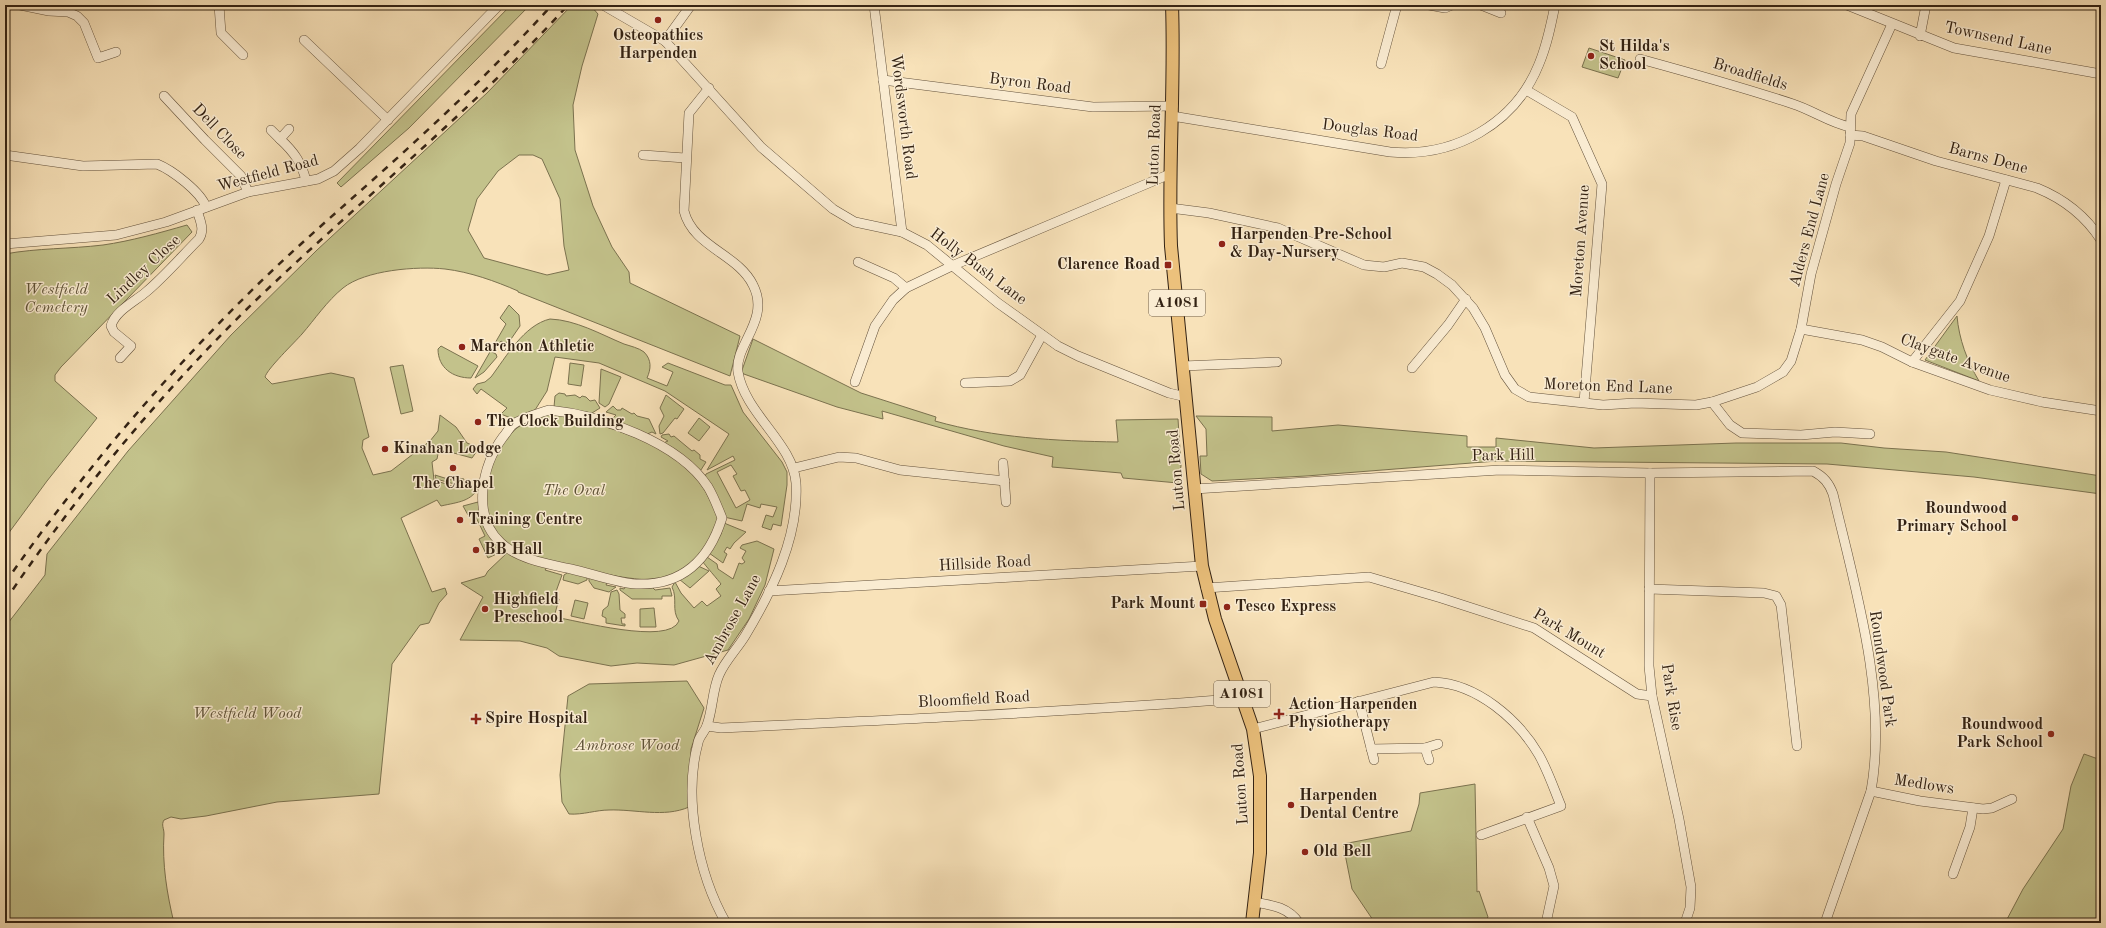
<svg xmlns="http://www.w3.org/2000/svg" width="2106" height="928" font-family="'Old Standard TT',serif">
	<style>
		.green { fill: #c3c28b; stroke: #7b724f; fill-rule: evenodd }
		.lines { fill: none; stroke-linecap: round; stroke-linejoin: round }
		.minor-casing { stroke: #64523c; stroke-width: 10 }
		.major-casing { stroke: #332213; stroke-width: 14 }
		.minor { stroke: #faecd2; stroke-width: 9 }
		.major { stroke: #ecc17c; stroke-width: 12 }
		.rail { stroke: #332213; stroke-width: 2.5; stroke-dasharray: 7 7; stroke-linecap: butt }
		.poi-dot { fill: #8f2418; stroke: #faecd2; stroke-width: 1.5 }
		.labels { text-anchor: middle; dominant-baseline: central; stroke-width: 3; stroke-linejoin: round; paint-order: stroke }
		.shield { fill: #faecd2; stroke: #6f5f4c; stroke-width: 1 }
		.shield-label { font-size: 15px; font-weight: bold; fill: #332213 }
		.poi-label { font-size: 16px; font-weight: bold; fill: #332213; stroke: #faecd2; text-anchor: start }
		.street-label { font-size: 16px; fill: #332213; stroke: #faecd2 }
		.park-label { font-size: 16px; font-style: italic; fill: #5e5237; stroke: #faecd2 }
	</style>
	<rect width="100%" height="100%" fill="#f8e2b9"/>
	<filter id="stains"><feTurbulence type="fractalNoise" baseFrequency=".005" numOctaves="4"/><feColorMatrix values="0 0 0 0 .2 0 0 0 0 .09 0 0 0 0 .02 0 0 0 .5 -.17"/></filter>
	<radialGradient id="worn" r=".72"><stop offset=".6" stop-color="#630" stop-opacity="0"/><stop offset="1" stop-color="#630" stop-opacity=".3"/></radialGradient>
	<g class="green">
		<path d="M511 5H530L409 128 341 187 337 183Z"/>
		<path d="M572 5H590L598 14 582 66 573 105 575 150 593 206 612 247 629 272 630 283 740 336 730 376 518 292V291C495 281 470 272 445 269 417 266 365 270 343 288 327 301 315 319 302 334 295 342 267 369 265 377L272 384 331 373 354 378 369 437 363 440 362 448 373 475 391 471 430 441 438 431 440 415 456 427 467 443 479 448 472 458 439 449 437 459 432 462 434 480 458 488 480 485C472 502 458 502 441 506L437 500 401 518 432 592 445 588 447 594 439 603 429 623 420 625 392 664 379 794 277 802 206 816 181 819 171 817 164 820C161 825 164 828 164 834 162 864 167 894 174 923H5V627L45 575 47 554 128 451 231 335 317 250 487 93ZM519 155H533L542 159 560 199 564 246 569 270 547 275 484 258 468 230 477 199 498 171Z"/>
		<path d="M1589 48 1625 60 1618 78 1582 67Z"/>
		<path d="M187 225 192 232 61 367 55 375V381L97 418 47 481 5 538V254C37 248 70 249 103 245 131 241 159 233 187 225Z"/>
		<path d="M509 305 519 315 520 326 509 342 504 343 501 341 492 352 496 354 497 357 484 372 475 378 506 324 500 318Z"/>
		<path d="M1957 316C1959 339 1967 361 1979 381L1925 360Z"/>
		<path d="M550 319C576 320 600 334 624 344 630 346 639 348 644 352 652 360 651 369 647 378L667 386 673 372 662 367 668 363 725 385H731L743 412 782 462 787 472V485L781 526 773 524 771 530 762 527 766 515 773 517 777 507 761 504 760 508 747 504 742 521 724 517 704 479 706 474 735 460 733 456 707 470 729 434 665 391 599 363 555 357 547 391 535 410 513 419 501 414 507 408 481 389 477 394 473 389 477 384 485 382 491 377C506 357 524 325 550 319ZM731 465 737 474 733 476 741 491 745 490 750 500 736 508 717 472Z"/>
		<path d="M753 339 861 393 936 417 935 421C995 438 1056 441 1118 442L1116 420 1178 419 1181 466 1178 483 1123 478 1121 473 1052 467 1053 457 1004 446 882 411 883 419 837 407 741 373Z"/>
		<path d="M441 346 478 366 471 378C453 378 438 368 438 349Z"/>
		<path d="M570 363 584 365 581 386 568 384Z"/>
		<path d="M403 365 413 411 401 414 390 367Z"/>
		<path d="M601 369 621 377 609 404 605 407 599 403Z"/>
		<path d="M559 393 565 394 566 396 575 395 580 398 582 396 586 397 590 401 595 400 600 408 592 413 554 407 555 396Z"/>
		<path d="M666 395 684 409 677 419 675 418 663 433 660 434 659 426 664 416 660 408Z"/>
		<path d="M613 406 617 410H621L622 408 632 414 634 413 637 416 649 419 656 434 652 432 645 435 612 419 616 415 606 412Z"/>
		<path d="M551 413C568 414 583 420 600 425 642 438 690 456 710 500 713 505 718 512 718 517 718 527 712 535 708 543 702 555 688 568 677 575 672 578 662 578 656 579 633 584 519 557 502 541 472 511 488 453 517 428 527 420 539 417 551 413Z"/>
		<path d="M1196 416 1272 417V431L1338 425 1467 436V447H1496V438L1594 448 1736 443H1841L1884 448 1946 452 2101 476V494L1974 477 1827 464 1497 461 1306 476 1212 481 1201 474 1200 456H1207L1206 429Z"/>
		<path d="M699 418 710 427 699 441 688 433Z"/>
		<path d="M669 434 671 437 674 436 692 451 694 450 700 455V459L706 462 699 473 661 444 668 441 661 437 662 435Z"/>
		<path d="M435 475 451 480 452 477 464 479 462 486 436 479Z"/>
		<path d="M478 502 505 550 488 558 479 539 485 536 474 513 468 515 463 506Z"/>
		<path d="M724 523 746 532 734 543 730 549 727 547 724 552 727 554 723 563 709 553 721 534Z"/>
		<path d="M757 541 774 549 765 585 749 619 728 650 674 665 637 663 611 666 559 656 547 648 520 641 460 640 483 597 461 583 485 576 488 571 508 552 548 566 545 570 562 575 554 597 559 599 554 617C576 620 669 646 679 621 671 610 678 599 672 587L675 582 681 593 694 608 702 601 707 606 721 596 716 589 721 584C719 581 704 564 703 562L707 557 717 564 718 569 733 579 739 563 742 564 745 562 742 558 746 551 740 548 742 545Z"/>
		<path d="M696 565 709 571 690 588 679 579Z"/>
		<path d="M570 571 587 576V580L578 584 563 580 564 575Z"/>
		<path d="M589 576 608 581 606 585 616 587 609 592 594 588 589 581Z"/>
		<path d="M627 584 651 586 655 590 670 588 672 596H662V599H632L620 590V588L624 589Z"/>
		<path d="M617 590 619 594 620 610 625 614V618H621L622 624H625V626L606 623V618L602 616 603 610 608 606 611 592Z"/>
		<path d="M575 600 588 603 584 619 571 616Z"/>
		<path d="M654 608 656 627H640V609Z"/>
		<path d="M687 681 704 708 691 749 689 807C664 818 635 809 609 810 596 810 583 815 569 814L562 802 560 775 568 696 589 684Z"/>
		<path d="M2084 754 2101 760V923H2005L2023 889 2063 829 2071 786Z"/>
		<path d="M1475 784 1477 892 1479 891 1488 917 1484 923H1375L1352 889 1343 844 1411 831 1419 804 1420 793Z"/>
	</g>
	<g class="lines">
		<defs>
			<g id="minor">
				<path d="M20 5 49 11 68 12 77 16 84 23 98 58 116 52"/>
				<path d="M219 5 221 33 243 55"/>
				<path d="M603 5 665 41 761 147 833 209 855 222 902 232 927 245 998 303 1058 346 1078 356 1169 393 1186 397"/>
				<path d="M874 5 902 232"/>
				<path d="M1429 5 1445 8 1452 5"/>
				<path d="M1481 5 1501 13"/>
				<path d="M1847 5 1954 48 2101 74"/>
				<path d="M1920 36 1926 5"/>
				<path d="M304 40 388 120"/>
				<path d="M665 41 691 5"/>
				<path d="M1640 59C1691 73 1742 87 1793 104 1812 110 1830 123 1850 127"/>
				<path d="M1381 64 1397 5"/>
				<path d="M883 80 1093 107 1173 106"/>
				<path d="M709 88 689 113 684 211C693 247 738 254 753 285 771 320 734 345 738 372 745 414 793 443 796 483 799 537 772 591 745 636 737 649 725 661 719 675 712 691 713 709 707 725 705 732 699 736 698 743 683 798 698 874 726 923"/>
				<path d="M1526 90 1572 117 1602 184 1584 402"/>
				<path d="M164 96 205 140 241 176 248 192"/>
				<path d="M1172 116 1390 152C1454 158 1515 124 1539 64 1547 45 1551 25 1555 5"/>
				<path d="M289 129 280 139C294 152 302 163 306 181"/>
				<path d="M271 130 280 139"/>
				<path d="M1850 135 1863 136 1936 161 2037 188C2064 199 2085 215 2101 240"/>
				<path d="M5 155 83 166 157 164C172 170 201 192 206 207"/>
				<path d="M643 155 685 158"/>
				<path d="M1170 208 1209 213 1278 228 1364 265 1384 267 1402 263 1424 267 1437 274 1452 285 1473 308 1485 328 1505 375 1515 389 1529 397 1603 405 1635 403 1696 405 1712 402 1757 387 1783 372 1791 361 1801 329 1811 274 1836 184 1850 143 1851 114 1892 24"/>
				<path d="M5 244 116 235 166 222 248 192 318 179 334 171 360 148 499 5"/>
				<path d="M858 262 894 278 906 288"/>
				<path d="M1801 329 1862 340 1882 347 1912 362 1990 390 2042 402 2101 411"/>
				<path d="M120 358 131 346 114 332 111 326C115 311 134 302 146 292 165 276 181 257 199 239 205 229 200 221 197 210"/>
				<path d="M1912 362 1960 301 1989 236 2006 180"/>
				<path d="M1183 366 1277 362"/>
				<path d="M1412 368 1448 325 1466 299"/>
				<path d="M855 382 875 326 893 300 906 288 954 265 1170 174"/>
				<path d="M965 383 1010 381 1020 375 1042 335"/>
				<path d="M1712 402 1730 425 1742 433 1801 435 1835 432 1870 434"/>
				<path d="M549 410C600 415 679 442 708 487 714 497 718 508 722 518 709 560 682 586 636 584 617 583 590 573 571 569 548 564 518 559 501 543 471 516 482 465 503 437 506 434 509 428 512 425 522 418 537 414 549 410Z"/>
				<path d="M1003 463 1006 502"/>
				<path d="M794 468 839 457 856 458 900 470 1005 481"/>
				<path d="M1650 473 1649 666 1652 696 1679 819 1691 887 1690 908 1685 923"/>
				<path d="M1194 489 1500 470 1650 473 1813 471C1824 477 1829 483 1833 494 1855 587 1888 696 1871 791L1825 923"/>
				<path d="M1206 588 1369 577 1441 598 1534 628 1637 694 1652 696"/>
				<path d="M1649 589 1764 593 1776 596 1781 605 1797 746"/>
				<path d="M769 591 1202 566"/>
				<path d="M1359 701 1374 760"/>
				<path d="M707 726 721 728C892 720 1063 712 1234 699L1243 696"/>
				<path d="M1253 729 1434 682C1477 684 1518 719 1539 755 1548 771 1554 789 1561 806L1481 835"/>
				<path d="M1425 748 1438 744"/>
				<path d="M1371 749 1425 748 1429 760"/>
				<path d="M1871 791 1920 801 1983 809 1992 808 2012 799"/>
				<path d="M1527 817 1549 868 1554 886 1546 923"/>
				<path d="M1953 874 1970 827 1973 808"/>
				<path d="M1254 902C1272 905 1288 907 1299 923"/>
			</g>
			<path id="major" d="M1172 5C1175 85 1168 165 1171 246L1202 566 1215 619 1253 729 1260 776V853L1252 923"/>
		</defs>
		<use href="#minor" class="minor-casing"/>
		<use href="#major" class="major-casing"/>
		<use href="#minor" class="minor"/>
		<use href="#major" class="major"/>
		<g class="rail">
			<path d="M5 583C76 481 156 386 244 298 300 242 361 192 419 138 465 96 510 51 552 5"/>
			<path d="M5 601C77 494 161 393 253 303 357 203 471 112 568 5"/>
		</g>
	</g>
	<g class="poi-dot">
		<circle cx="658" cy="20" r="4"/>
		<circle cx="1591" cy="56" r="4"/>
		<circle cx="1222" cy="244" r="4"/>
		<rect x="1164" y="261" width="8" height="8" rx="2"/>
		<circle cx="462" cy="347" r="4"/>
		<circle cx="478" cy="422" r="4"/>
		<circle cx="385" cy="449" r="4"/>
		<circle cx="453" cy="468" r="4"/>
		<circle cx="2015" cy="518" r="4"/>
		<circle cx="460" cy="520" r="4"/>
		<circle cx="476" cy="550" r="4"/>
		<rect x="1199" y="600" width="8" height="8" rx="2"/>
		<circle cx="1227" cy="607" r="4"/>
		<circle cx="485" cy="609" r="4"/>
		<path d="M1277 708h4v4h4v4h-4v4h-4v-4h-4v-4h4z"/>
		<path d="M474 713h4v4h4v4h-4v4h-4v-4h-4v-4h4z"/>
		<circle cx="2051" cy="734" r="4"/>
		<circle cx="1291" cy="805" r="4"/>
		<circle cx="1305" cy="852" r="4"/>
	</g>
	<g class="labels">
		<g class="shield">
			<rect x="1149" y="290" width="56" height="26" rx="3"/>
			<rect x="1214" y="681" width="56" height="26" rx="3"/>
		</g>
		<g class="shield-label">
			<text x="1177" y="303">A1081</text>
			<text x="1242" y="694">A1081</text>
		</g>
		<g class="poi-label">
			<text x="658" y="36" text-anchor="middle">Osteopathics<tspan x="658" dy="18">Harpenden</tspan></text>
			<text x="1599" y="47">St Hilda's<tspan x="1599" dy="18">School</tspan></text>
			<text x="1230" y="235">Harpenden Pre-School<tspan x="1230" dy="18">&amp; Day-Nursery</tspan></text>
			<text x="1160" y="265" text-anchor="end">Clarence Road</text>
			<text x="470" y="347">Marchon Athletic</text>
			<text x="486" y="422">The Clock Building</text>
			<text x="393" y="449">Kinahan Lodge</text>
			<text x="453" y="484" text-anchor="middle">The Chapel</text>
			<text x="2007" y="509" text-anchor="end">Roundwood<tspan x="2007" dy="18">Primary School</tspan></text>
			<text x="468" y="520">Training Centre</text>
			<text x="484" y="550">BB Hall</text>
			<text x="493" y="600">Highfield<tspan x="493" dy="18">Preschool</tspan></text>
			<text x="1195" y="604" text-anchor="end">Park Mount</text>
			<text x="1235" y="607">Tesco Express</text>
			<text x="1288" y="705">Action Harpenden<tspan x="1288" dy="18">Physiotherapy</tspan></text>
			<text x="485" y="719">Spire Hospital</text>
			<text x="2043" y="725" text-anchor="end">Roundwood<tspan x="2043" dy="18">Park School</tspan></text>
			<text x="1299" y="796">Harpenden<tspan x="1299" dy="18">Dental Centre</tspan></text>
			<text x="1313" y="852">Old Bell</text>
		</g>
		<g class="street-label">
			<text transform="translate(1998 39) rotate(12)">Townsend Lane</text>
			<text transform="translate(1750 75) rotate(17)">Broadfields</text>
			<text transform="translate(1030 84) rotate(7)">Byron Road</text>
			<text transform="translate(903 117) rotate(83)">Wordsworth Road</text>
			<text transform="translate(1370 131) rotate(7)">Douglas Road</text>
			<text transform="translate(219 132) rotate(46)">Dell Close</text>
			<text transform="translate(1155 145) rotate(-88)">Luton Road</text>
			<text transform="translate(1988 159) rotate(15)">Barns Dene</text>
			<text transform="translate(268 174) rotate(-15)">Westfield Road</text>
			<text transform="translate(1810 230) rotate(-75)">Alders End Lane</text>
			<text transform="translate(1581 241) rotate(-86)">Moreton Avenue</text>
			<text transform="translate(978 267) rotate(37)">Holly Bush Lane</text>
			<text transform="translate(144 270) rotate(-43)">Lindley Close</text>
			<text transform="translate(1955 359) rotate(20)">Claygate Avenue</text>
			<text transform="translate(1608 387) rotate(2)">Moreton End Lane</text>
			<text transform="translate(1503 456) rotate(-1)">Park Hill</text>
			<text transform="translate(1177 470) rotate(-95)">Luton Road</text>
			<text transform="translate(985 564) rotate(-3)">Hillside Road</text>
			<text transform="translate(733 620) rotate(-61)">Ambrose Lane</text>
			<text transform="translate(1569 634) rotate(31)">Park Mount</text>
			<text transform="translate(1882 669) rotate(82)">Roundwood Park</text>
			<text transform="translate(1671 697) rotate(81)">Park Rise</text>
			<text transform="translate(974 700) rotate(-3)">Bloomfield Road</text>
			<text transform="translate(1241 784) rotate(-94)">Luton Road</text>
			<text transform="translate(1924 785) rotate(9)">Medlows</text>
		</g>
		<g class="park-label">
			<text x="56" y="290">Westfield<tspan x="56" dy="18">Cemetery</tspan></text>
			<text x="574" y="491">The Oval</text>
			<text x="247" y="714">Westfield Wood</text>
			<text x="627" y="746">Ambrose Wood</text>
		</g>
	</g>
	<rect width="2106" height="928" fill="none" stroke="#f8e2b9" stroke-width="20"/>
	<rect x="6" y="6" width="2094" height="916" fill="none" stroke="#332213" stroke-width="2"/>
	<rect x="10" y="10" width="2086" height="908" fill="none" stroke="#332213"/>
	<rect width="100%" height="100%" filter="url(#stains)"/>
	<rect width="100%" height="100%" fill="url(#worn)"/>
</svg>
